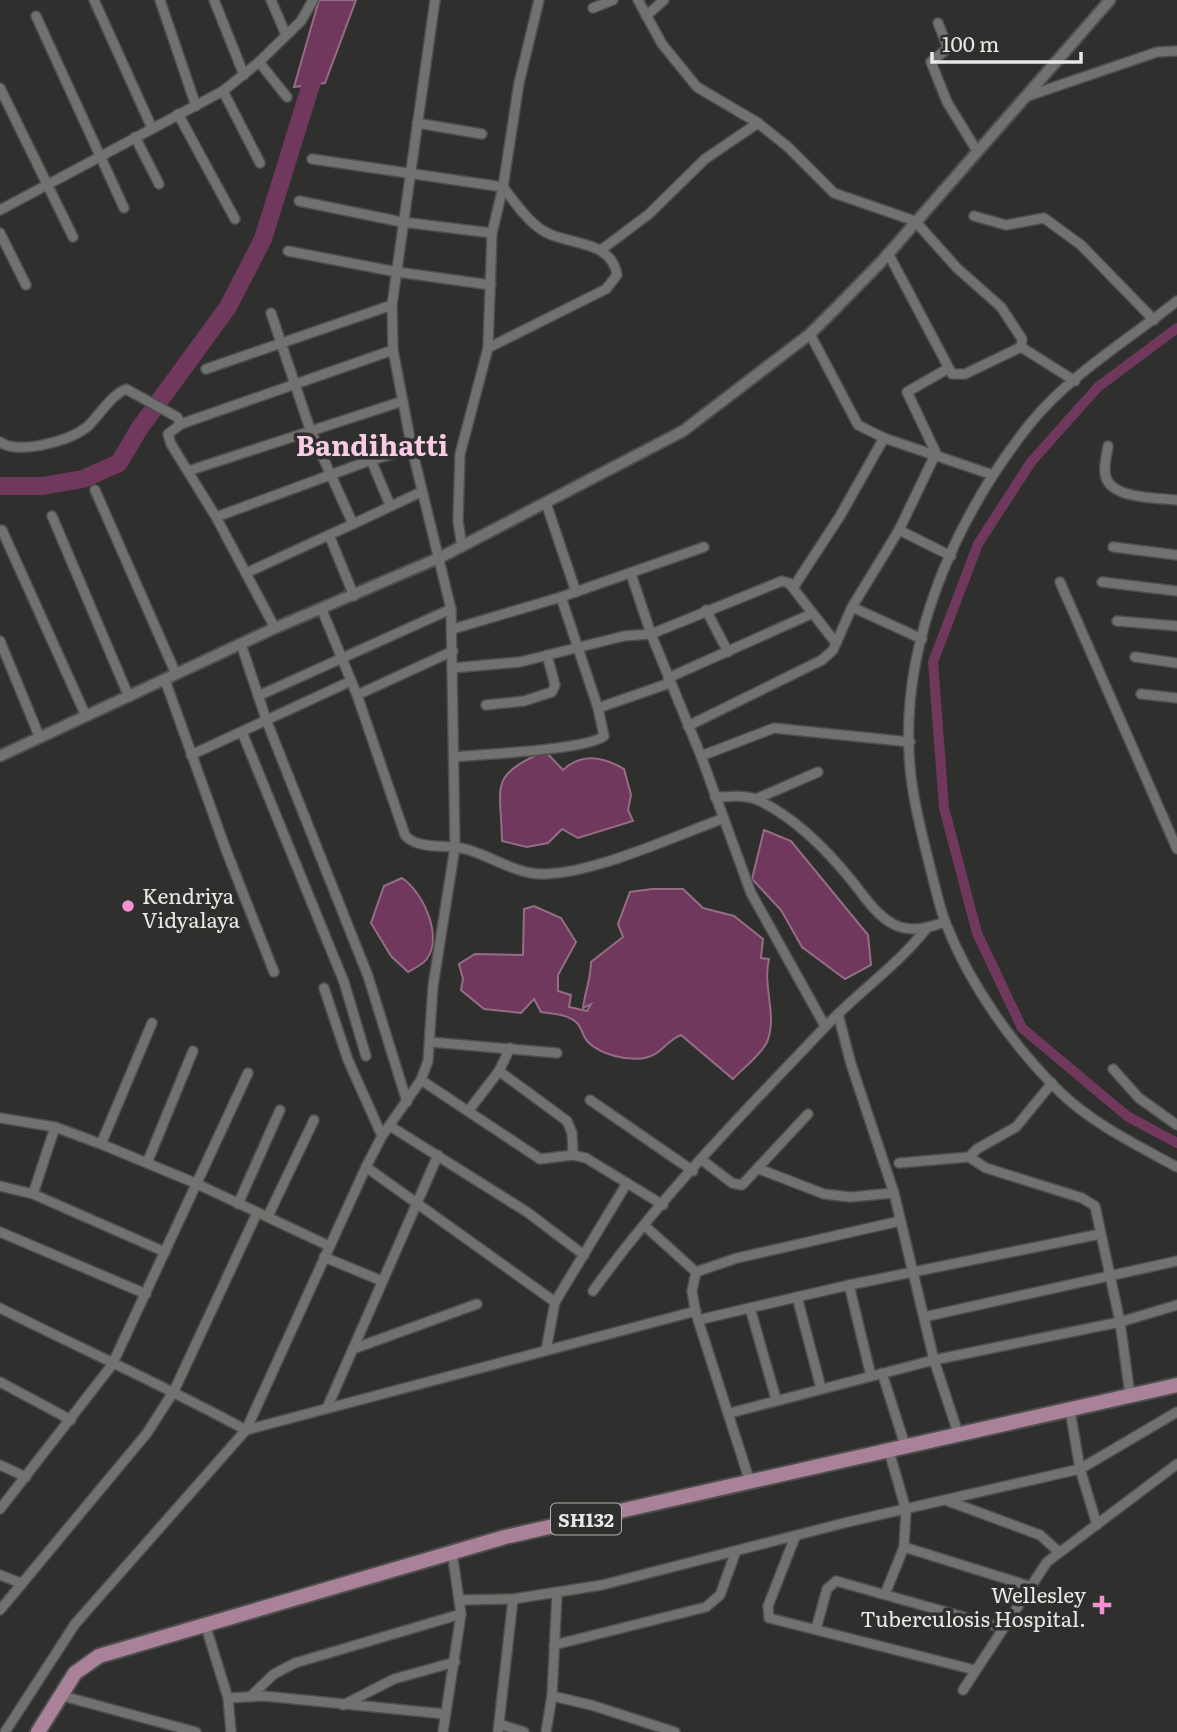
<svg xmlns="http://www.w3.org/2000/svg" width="1177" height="1732" font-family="Literata,serif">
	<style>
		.water { fill: #70385c; stroke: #946d85; stroke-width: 2 }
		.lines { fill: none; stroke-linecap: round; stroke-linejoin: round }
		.canal { stroke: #70385c; stroke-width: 10 }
		.river { stroke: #70385c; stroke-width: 18 }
		.minor-casing { stroke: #4e4e4c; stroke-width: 12 }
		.tertiary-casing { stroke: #4e4e4c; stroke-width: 14 }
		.primary-casing { stroke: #4e4e4c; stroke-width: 18 }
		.minor { stroke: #71726f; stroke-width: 9 }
		.tertiary { stroke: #71726f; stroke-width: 10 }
		.primary { stroke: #a98299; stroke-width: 14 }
		.poi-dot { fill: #f690d0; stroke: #2f302d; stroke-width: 2.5 }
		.labels { text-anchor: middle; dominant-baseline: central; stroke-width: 7; stroke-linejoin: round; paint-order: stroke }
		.shield { fill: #2f302d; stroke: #b0b1ae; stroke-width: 2 }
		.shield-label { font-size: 19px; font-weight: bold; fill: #e8e8e6 }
		.poi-label { font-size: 21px; fill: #e8e8e6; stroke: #2f302d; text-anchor: start }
		.district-label { font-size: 28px; font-weight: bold; fill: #f8cce6; stroke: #2f302d }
	</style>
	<rect width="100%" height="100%" fill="#2f302d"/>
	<g class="water">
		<path d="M319 0H356L325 83 294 87Z"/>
		<path d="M545 751 563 770C582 752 604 757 624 769L631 795 628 810 633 821 578 838 562 829 548 843 527 847 502 841C501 783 488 777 545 751Z"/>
		<path d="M764 830 791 841 868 935 871 965 845 979 802 947 781 910 752 879Z"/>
		<path d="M402 878C423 892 444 937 426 960 422 965 413 969 408 972L391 956 371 923 384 886Z"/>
		<path d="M652 889H683L703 908 734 916 763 939 761 958 769 959C762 986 778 1016 767 1042 761 1055 743 1068 733 1079L681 1035C667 1040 661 1055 645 1058 627 1061 601 1055 588 1042 583 1037 582 1028 577 1023 568 1014 553 1014 541 1012L534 999 521 1013 484 1009 461 990 463 979 459 964 475 954 523 955 524 909 534 906 561 918 576 942 558 975V991L571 995 569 1007 587 1011 591 1004 583 1008C585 991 591 979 591 962L623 937 618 924 630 892Z"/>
	</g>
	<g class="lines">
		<path class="canal" d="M1177 328 1098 387 1031 462 978 544 933 662 944 808 977 933 1022 1028 1127 1116 1177 1143"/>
		<path class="river" d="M0 486H42L83 479 119 463 139 429 228 307 263 239 318 62"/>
		<defs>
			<g id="minor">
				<path d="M94 0 152 128"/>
				<path d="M160 0 196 106"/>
				<path d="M214 0 244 75"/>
				<path d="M271 0 286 35"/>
				<path d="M638 0 662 44 697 87 758 123 788 147 834 193 915 221 957 268 1001 307 1022 339 1021 347 965 374H952L888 253"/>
				<path d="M593 8 613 0"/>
				<path d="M36 16 124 208"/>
				<path d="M646 16 664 0"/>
				<path d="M938 23 948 48 931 62 947 102 977 151"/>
				<path d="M259 62 287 97"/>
				<path d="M0 88 73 237"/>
				<path d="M223 91 260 163"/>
				<path d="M1025 97 1157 52 1177 51"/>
				<path d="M178 114 235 219"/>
				<path d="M417 123 482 134"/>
				<path d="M135 137 159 184"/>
				<path d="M312 159 503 187C514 201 524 217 539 228 564 247 611 237 617 275L606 289 488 348"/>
				<path d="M299 201 402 222 492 233"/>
				<path d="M0 210 223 91 259 62 301 21 313 0"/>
				<path d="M974 216 1006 225 1044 218 1081 245 1154 320"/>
				<path d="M0 233 26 285"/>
				<path d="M601 250 649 214 705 159 758 123"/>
				<path d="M288 251 397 272 491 285"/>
				<path d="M1177 301C1128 340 1068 376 1029 425 954 520 899 645 910 767 913 801 922 834 930 867 935 886 939 906 946 924 970 985 1013 1046 1060 1092 1093 1124 1137 1145 1177 1167"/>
				<path d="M271 313 310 429 353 524 329 535 354 596"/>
				<path d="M810 334 858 425 884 438 993 475"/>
				<path d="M1021 347 1075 381"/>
				<path d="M206 369 392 305"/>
				<path d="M0 442C19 455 69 441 87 427 99 416 110 396 126 389L177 417 181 424"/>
				<path d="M1108 446C1107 455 1102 470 1107 480 1116 499 1159 498 1177 500"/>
				<path d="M371 460 390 505"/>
				<path d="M188 471 403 401"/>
				<path d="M95 490 176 674"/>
				<path d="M546 503 576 592"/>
				<path d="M52 516 129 697"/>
				<path d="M216 517 371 460 412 449"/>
				<path d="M353 524 421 492"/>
				<path d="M2 530 86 716"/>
				<path d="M899 530 951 556"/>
				<path d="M462 547 458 521 460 454 488 348 492 233 503 187 519 83 539 0"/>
				<path d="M1113 547 1177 555"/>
				<path d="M246 573 329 535"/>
				<path d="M631 574 651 634 701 756 751 893 825 1026"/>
				<path d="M1060 582 1177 849"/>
				<path d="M1102 582 1177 591"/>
				<path d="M793 588 840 516 884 438"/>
				<path d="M852 607 922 639"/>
				<path d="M322 610 357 695 405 835C415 849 444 845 461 848 486 853 506 869 531 873 579 881 674 836 722 819"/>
				<path d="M706 610 728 652"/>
				<path d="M1117 621 1177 626"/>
				<path d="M275 628 216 517 171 444 168 434 181 424 393 350"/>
				<path d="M453 629 561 597 704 547"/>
				<path d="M0 641 40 738"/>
				<path d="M241 644 267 722 368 976 407 1102"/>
				<path d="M1135 657 1177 663"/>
				<path d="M452 668 520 662 624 636 651 634 782 581 789 583 836 643"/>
				<path d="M668 678 811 614"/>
				<path d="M165 680 226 850 274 972"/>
				<path d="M1141 694 1177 698"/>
				<path d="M357 695 453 651"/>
				<path d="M258 696 451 609"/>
				<path d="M486 705 524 701 552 692 555 685 547 655"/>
				<path d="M598 708 670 683"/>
				<path d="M688 726 822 660 833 650 852 607 899 530 936 453 907 392 947 369"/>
				<path d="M242 732 344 982 366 1056"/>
				<path d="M191 755 351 681"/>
				<path d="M701 756 774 728 910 742"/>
				<path d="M456 757C484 754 586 750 604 736L598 708 561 597"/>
				<path d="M715 797C728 797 745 794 758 800 794 817 827 850 852 881 864 896 876 915 893 924 910 933 928 928 945 922"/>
				<path d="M756 799 818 772"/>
				<path d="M324 988 348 1060 382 1136"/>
				<path d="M838 1014 851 1064 894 1193 934 1360 959 1436"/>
				<path d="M430 1042 557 1053"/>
				<path d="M1113 1069 1139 1098 1177 1125"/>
				<path d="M499 1071 567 1121 572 1133 573 1155"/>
				<path d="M421 1080 540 1159 573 1155 586 1158 663 1205"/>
				<path d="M590 1100 693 1171"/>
				<path d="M469 1110 499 1071 510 1048"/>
				<path d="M0 1118 55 1127 101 1144 195 1183 327 1245"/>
				<path d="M390 1126 527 1212 584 1255"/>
				<path d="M101 1144 152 1023"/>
				<path d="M969 1157 986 1168 1082 1198 1095 1206 1120 1322 1130 1395"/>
				<path d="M702 1160 732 1183 742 1185 808 1114"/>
				<path d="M147 1163 193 1051"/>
				<path d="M899 1163 969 1157 977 1149 1016 1127 1052 1083"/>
				<path d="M366 1167 555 1302"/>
				<path d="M759 1169 824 1194 850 1197 894 1193"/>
				<path d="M0 1186 33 1194 165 1252"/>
				<path d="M33 1194 55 1127"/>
				<path d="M238 1204 280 1110"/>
				<path d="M268 1216 314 1120"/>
				<path d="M645 1226 696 1272"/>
				<path d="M0 1232 146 1294"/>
				<path d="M324 1257 382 1281"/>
				<path d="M849 1285 871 1376"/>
				<path d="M593 1291C661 1196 745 1111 826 1026 858 992 897 966 926 929"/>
				<path d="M797 1297 821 1388"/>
				<path d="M0 1308C82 1349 165 1386 246 1430L696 1311"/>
				<path d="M750 1308 776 1399"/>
				<path d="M696 1315 692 1291 696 1272 737 1258 900 1221"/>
				<path d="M924 1317 1177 1261"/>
				<path d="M353 1349 477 1304"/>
				<path d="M546 1350 555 1302 627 1183"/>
				<path d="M882 1373 906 1448"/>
				<path d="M0 1382 71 1420"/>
				<path d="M327 1408 438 1155"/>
				<path d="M1070 1410 1080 1469 1177 1412"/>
				<path d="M730 1413 934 1360 1120 1322 1177 1305"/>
				<path d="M0 1465 26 1477"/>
				<path d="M750 1482 698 1320 849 1285 1100 1234"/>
				<path d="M948 1501 1040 1535 1059 1552"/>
				<path d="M0 1509 112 1365 248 1073"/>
				<path d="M795 1537 768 1606 769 1618 975 1670"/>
				<path d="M904 1547 1029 1586"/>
				<path d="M0 1575 21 1583"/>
				<path d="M885 1594 904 1547 906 1510 889 1451"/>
				<path d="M461 1600 513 1599 602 1585 848 1522 1080 1469 1097 1525"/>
				<path d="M0 1610 147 1433 174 1391 257 1213"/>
				<path d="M205 1624 228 1698 231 1732"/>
				<path d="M816 1629 827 1589 836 1581 1003 1628"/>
				<path d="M554 1645 706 1607 720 1595 736 1551"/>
				<path d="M963 1690 1047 1562 1177 1464"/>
				<path d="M59 1695 196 1732"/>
				<path d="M252 1695 274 1674 295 1663 461 1614"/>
				<path d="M552 1696 591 1705 675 1732"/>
				<path d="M228 1698 264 1696 445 1714"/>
				<path d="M343 1705 394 1679 455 1662"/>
				<path d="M499 1724 524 1732"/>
				<path d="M5 1732 75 1624 246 1430 366 1167 382 1136 421 1080 428 1061 433 986 455 847 451 609 412 449 393 350 392 305 435 0"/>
				<path d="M443 1732 461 1614 452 1552"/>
				<path d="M498 1732 513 1599"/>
				<path d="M546 1732 552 1696 557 1594"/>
			</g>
			<path id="tertiary" d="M0 756 275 628 441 557 683 431 810 334 836 308 881 262 1110 0"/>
			<path id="primary" d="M38 1732 75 1673 99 1656 505 1537 1177 1385"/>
		</defs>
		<use href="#minor" class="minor-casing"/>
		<use href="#tertiary" class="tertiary-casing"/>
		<use href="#primary" class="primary-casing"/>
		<use href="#minor" class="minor"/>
		<use href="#tertiary" class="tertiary"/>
		<use href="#primary" class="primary"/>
	</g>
	<g class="poi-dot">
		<circle cx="128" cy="906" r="7"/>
		<path d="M1098.5 1594.5h7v7h7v7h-7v7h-7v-7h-7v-7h7z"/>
	</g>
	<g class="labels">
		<rect class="shield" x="551" y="1503.5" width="70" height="31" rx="5"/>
		<g class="shield-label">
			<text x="586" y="1519">SH132</text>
		</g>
		<g class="poi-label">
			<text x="142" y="894">Kendriya<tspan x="142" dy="24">Vidyalaya</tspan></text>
			<text x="1086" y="1593" text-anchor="end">Wellesley<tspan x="1086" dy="24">Tuberculosis Hospital.</tspan></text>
		</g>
		<g class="district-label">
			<text x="372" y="444">Bandihatti</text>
		</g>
	</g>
	<path d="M932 52v10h149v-10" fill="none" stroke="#e8e8e6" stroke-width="3.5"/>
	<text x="942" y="52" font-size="21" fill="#e8e8e6" stroke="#2f302d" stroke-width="5" paint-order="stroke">100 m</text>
</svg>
